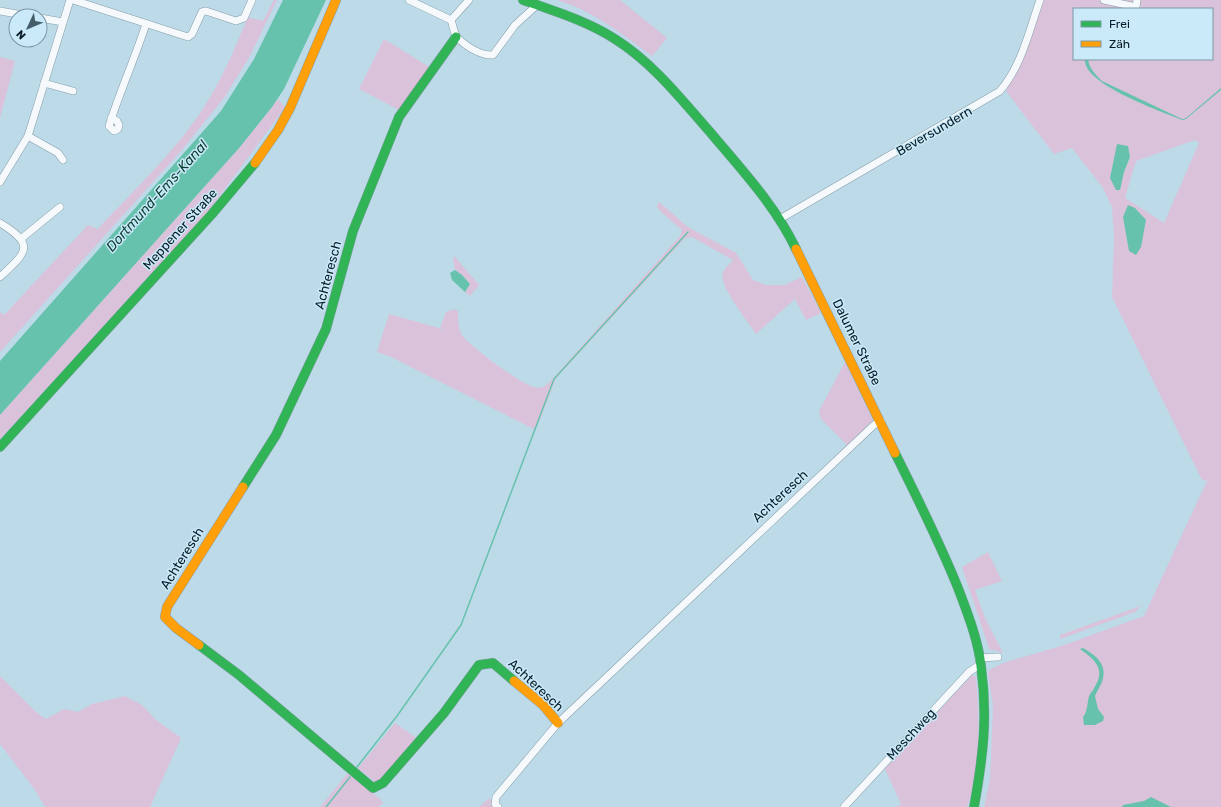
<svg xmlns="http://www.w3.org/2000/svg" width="1221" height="807" font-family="Rubik,sans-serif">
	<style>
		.green { fill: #dac2da; fill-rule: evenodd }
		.water { fill: #67c2ad }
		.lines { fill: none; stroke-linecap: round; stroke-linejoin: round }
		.stream { stroke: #67c2ad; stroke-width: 1.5 }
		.street-casing { stroke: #879ea9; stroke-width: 8 }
		.fast-casing { stroke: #879ea9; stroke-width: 10 }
		.slow-casing { stroke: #879ea9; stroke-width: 10 }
		.street { stroke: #f5f9fc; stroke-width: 7 }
		.fast { stroke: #30b455; stroke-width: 9 }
		.slow { stroke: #ff9f0a; stroke-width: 9 }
		.labels { text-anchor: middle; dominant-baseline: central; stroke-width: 3; stroke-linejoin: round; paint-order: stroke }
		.street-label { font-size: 13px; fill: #071c26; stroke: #cae9f9 }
		.water-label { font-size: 14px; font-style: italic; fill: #0a3e30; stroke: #cae9f9 }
	</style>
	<rect width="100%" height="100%" fill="#bcdae8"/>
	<g class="green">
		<path d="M274 0H277L250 56 224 98 181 151 0 352V312L4 315 88 225 98 229C134 190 182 145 209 99 225 73 236 45 248 17L263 21Z"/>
		<path d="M557 0H620L667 38 652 56C622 34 593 11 557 0Z"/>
		<path d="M1044 0H1221V807H984L990 779 991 758 993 706 988 673 989 670 1003 663 1064 645 1144 616 1207 481 1202 480 1112 297 1114 237 1112 207 1103 188 1072 148 1054 154 1006 91 1028 43ZM1074 9H1212V59H1074ZM1195 140 1199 143 1164 223 1125 198 1136 161ZM1121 144 1130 157 1124 172 1120 190ZM1124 223 1143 237 1141 247 1128 245Z"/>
		<path d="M384 39 431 68 401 111 359 89Z"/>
		<path d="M0 57 15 61 0 118Z"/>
		<path d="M278 99 285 107 281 113 209 210 0 439V415L240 147Z"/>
		<path d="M659 202 688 227 736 253 753 280 765 285H785L802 277 821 313 806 320 795 299 756 334C749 323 717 284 723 272 725 268 730 264 733 260L692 237 685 238 556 378 540 420 534 429 391 357 377 352 389 314 439 328 444 333 440 328 446 312 454 309 458 311C458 319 458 328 462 335 468 345 522 385 534 387 540 389 543 387 548 384L680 236 682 230 661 212 657 207Z"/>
		<path d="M454 256 479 285 470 296 465 292 470 284 462 275 455 270 453 258Z"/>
		<path d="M845 362 873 420 848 446 821 419 819 411Z"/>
		<path d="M988 552 1002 581 975 590 985 618 1003 653 989 649 962 567Z"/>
		<path d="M1142 604 1135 612 1060 639V635L1138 607Z"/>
		<path d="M972 675 976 677C980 716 980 770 967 807H897L901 804 885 769Z"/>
		<path d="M0 676 36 712 46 719 64 709 78 712 92 704 125 696 142 705 156 720 181 738 150 807H45L35 790 0 744Z"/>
		<path d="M395 723 415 737V743L382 779 375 782 358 768Z"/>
		<path d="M348 773 381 800 383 803 379 807H320Z"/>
		<path d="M489 798 496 807H479Z"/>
	</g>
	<g class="water">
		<path d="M283 0H326L284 89 272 107 240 147 0 415V361L221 111 254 59Z"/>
		<path d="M1085 59H1088C1089 68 1095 74 1102 81L1182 119 1186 118 1221 88V90L1186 119 1182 120C1161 111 1082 84 1085 59Z"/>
		<path d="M1117 144 1128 146 1130 157 1124 172 1120 190H1116L1110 178Z"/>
		<path d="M1128 205 1135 208 1146 220 1141 247 1136 255 1129 251 1123 217Z"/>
		<path d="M455 270 462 275 470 284 465 292 452 280 450 273Z"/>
		<path d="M1083 648C1097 656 1108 665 1102 682 1100 687 1097 691 1095 696L1098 709 1104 717 1103 721 1095 725H1084L1083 717C1088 711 1087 703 1089 696 1091 692 1093 691 1094 688 1107 669 1094 659 1080 649Z"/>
		<path d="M1151 797 1171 807H1122L1123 805 1144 801Z"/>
	</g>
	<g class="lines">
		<g class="stream">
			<path d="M357 767 397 716 461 625 554 379 688 232"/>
			<path d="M326 807 350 777"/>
		</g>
		<defs>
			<g id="street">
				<path d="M73 0 188 37 192 34 202 12 206 11 236 21 244 18 252 0"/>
				<path d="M409 0 451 20 469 0"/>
				<path d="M1104 0 1136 7 1137 0"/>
				<path d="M0 11 28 16"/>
				<path d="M40 18 63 22"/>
				<path d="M451 20C453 25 454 34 457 37 465 46 481 56 493 55L515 25 537 5"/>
				<path d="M44 83 73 91"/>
				<path d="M111 118 117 121 119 125 118 129 114 131 109 126C120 91 135 58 146 24"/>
				<path d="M28 136 58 153 63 160"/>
				<path d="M0 182 28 136 70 0"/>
				<path d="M780 219 1000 91C1022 65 1029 31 1040 0"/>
				<path d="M0 223C36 245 27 252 0 277"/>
				<path d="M22 238 60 207"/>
				<path d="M979 658 998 657"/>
				<path d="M498 807 495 804 496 797 558 723 874 425 881 421"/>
				<path d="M844 807 969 672 981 664"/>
			</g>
			<g id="fast">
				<path d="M523 0C554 11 587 21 615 39 653 63 681 99 710 132 741 169 775 205 796 249"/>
				<path d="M0 447 212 214 255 163"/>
				<path d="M895 453C917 497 939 541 958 588 967 612 978 639 981 666 988 717 983 757 974 807"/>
				<path d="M243 487 276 435 326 329 353 231 399 117 456 37"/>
				<path d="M199 645 239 675 373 788 383 783 444 713 479 665 493 663 514 681"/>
			</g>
			<g id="slow">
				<path d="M255 163 278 130 290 108 336 0"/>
				<path d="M796 249 895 453"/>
				<path d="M199 645 176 628 165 617 167 607 243 487"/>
				<path d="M514 681 543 705 558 723"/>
			</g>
		</defs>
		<use href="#street" class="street-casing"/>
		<use href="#fast" class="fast-casing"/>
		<use href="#slow" class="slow-casing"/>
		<use href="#street" class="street"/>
		<use href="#fast" class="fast"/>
		<use href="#slow" class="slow"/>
	</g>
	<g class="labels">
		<g class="street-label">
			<text transform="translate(934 131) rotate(-30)">Beversundern</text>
			<text transform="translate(180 229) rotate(-48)">Meppener Straße</text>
			<text transform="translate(328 275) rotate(-75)">Achteresch</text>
			<text transform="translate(857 342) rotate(64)">Dalumer Straße</text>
			<text transform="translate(780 496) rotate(-43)">Achteresch</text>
			<text transform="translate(182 558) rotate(-58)">Achteresch</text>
			<text transform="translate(536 685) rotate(43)">Achteresch</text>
			<text transform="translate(911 734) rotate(-47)">Meschweg</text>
		</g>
		<g class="water-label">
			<text transform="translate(157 196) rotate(-48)">Dortmund-Ems-Kanal</text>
		</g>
	</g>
	<rect x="1073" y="8" width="140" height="52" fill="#cae9f9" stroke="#7c97a5"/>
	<rect x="1081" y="21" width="20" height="6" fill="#30b455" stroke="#7c97a5"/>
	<text x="1109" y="28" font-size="12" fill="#071c26">Frei</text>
	<rect x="1081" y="41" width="20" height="6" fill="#ff9f0a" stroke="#7c97a5"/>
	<text x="1109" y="48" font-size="12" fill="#071c26">Zäh</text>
	<g transform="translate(28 28) rotate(226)"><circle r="19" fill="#cae9f9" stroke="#7c97a5"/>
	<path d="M0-3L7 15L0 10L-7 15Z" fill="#465e6a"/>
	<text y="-6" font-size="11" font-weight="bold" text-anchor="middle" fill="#071c26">N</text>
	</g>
</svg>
